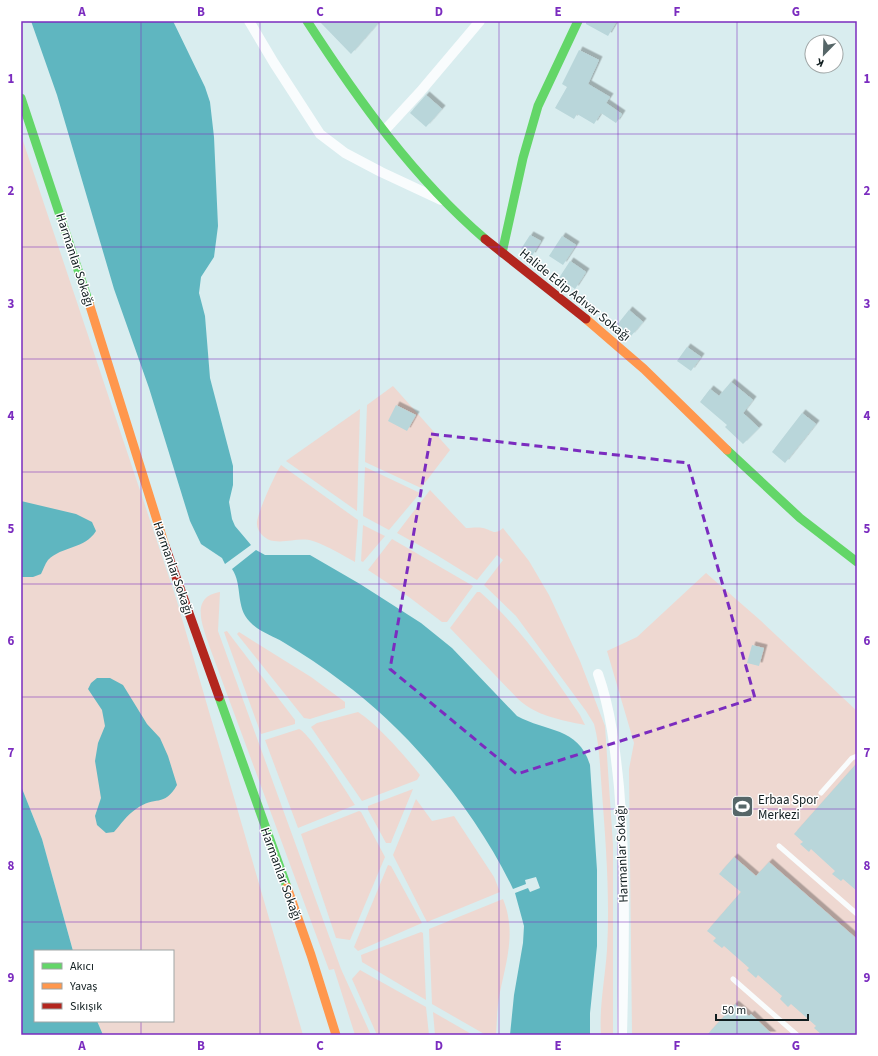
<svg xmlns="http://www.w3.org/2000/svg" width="878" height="1056" font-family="'Source Sans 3',sans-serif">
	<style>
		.green { fill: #eed8d1 }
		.water { fill: #5fb6c0 }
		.building { fill: #b9d6da; filter: url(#shadow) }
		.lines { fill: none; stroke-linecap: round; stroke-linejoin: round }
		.lane { stroke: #f9fcfd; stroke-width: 5 }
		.street { stroke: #f9fcfd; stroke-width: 10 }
		.fast { stroke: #63d668; stroke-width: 9 }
		.slow { stroke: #ff974d; stroke-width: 9 }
		.jam { stroke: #b3261e; stroke-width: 9 }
		.marked { fill: none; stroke: #7b2cbf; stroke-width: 3; stroke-dasharray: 8 5; stroke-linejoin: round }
		.grid { fill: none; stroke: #7b2cbf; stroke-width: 1; stroke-opacity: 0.55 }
		.labels { text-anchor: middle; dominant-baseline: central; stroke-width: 3; stroke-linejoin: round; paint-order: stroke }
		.street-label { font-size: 13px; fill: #101d1f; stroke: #fff }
		.poi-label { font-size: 13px; fill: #101d1f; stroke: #fff; text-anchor: start }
		.neatline { fill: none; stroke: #7b2cbf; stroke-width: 1.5 }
		.grid-label { font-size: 13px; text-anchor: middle; font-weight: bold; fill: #7b2cbf }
	</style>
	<defs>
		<filter id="shadow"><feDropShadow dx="3.5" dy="-3.5" stdDeviation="0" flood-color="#0004"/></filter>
	</defs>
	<rect width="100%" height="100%" fill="#d9edef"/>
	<g class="green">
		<path d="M21 135 176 598 303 1035H103L97 1021H173V951H73L42 839 21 786Z"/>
		<path d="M393 386 450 450 421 488 365 462 367 405Z"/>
		<path d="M360 409 357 511 286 461Z"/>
		<path d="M281 465 358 520 355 562C342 555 328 546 313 541 300 537 287 543 274 541 265 540 256 531 257 522 258 512 275 474 281 465Z"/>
		<path d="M365 467 420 493 389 530 363 516Z"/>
		<path d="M430 490 466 528C471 528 477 527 483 528 492 530 494 536 503 528L529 561 549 595 580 661 605 726 613 845V1035H601C599 1007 605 979 607 950 610 898 606 846 602 793 600 770 600 746 594 724L586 711 516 616 484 585 503 560 497 555 477 580 435 554 397 533Z"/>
		<path d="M363 525 385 536 363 562 361 561Z"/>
		<path d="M392 539 473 586 447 622H442L409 597 368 570Z"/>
		<path d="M706 573 760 620 857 711V1035H632L629 769 634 743 607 651 637 637Z"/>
		<path d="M220 592 218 631 341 969 371 1035H355L334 969 329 970 210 648C204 629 188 597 220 592Z"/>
		<path d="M477 592H480C521 628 550 671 580 715L585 725C561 720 536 716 518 699L450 628Z"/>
		<path d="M227 631 295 720V724L261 734 224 632Z"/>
		<path d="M239 632 311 677 345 702V708L310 719 304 718 237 634Z"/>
		<path d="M358 712C378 725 405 756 420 775L417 780 362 801 311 727 317 723Z"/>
		<path d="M299 729C309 732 347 793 355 805L298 828 265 740Z"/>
		<path d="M413 789 392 840 391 843H386L368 810V806Z"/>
		<path d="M416 799 432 821 454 816 494 877 500 892 427 922 393 855Z"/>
		<path d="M359 811 361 812 385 857 350 940 336 938 301 834Z"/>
		<path d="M388 865 391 866 422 923 358 951 354 947Z"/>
		<path d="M503 899C516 931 507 959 500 992 497 1006 497 1021 496 1035H486L432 1004 429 929Z"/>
		<path d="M421 932 423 933 426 1000 362 962 361 955Z"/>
		<path d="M360 970 426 1007 429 1035H377L352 979Z"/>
		<path d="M433 1012 473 1035H435Z"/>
	</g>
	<g class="water">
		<path d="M31 21H173L205 87 210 102 214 137 218 226 214 257 201 277 199 293 205 316 210 378 233 466V485L229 502 232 519 235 526 251 545 225 564 222 558 201 544 190 521 149 388 114 289 57 95Z"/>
		<path d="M21 501 76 514 92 522 96 531C85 549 62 546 48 560 45 564 43 570 41 574L33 577H21Z"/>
		<path d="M256 550 265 555H310L360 584 421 623 452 648 517 716C546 732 579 727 590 765L597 870V946L590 1013V1035H510L514 995 523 943 524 926 515 893 528 888 530 892 540 888 536 877 525 880 526 884 513 889C477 813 409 730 341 681 323 667 303 654 283 642 273 636 258 631 250 622 235 607 243 585 232 569Z"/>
		<path d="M97 678H110L123 685 147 724 160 738 168 756 177 785C164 808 155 795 136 809 127 815 121 824 114 832L106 833 97 825 95 816 101 798 95 761 98 743 105 726 102 710 88 689 91 683Z"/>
		<path d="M21 786 42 839 73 951H35V1021H97L103 1035H21Z"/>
	</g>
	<g class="building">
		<path d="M319 21H380L351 54Z"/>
		<path d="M586 21H617L608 36 586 24Z"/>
		<path d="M579 50 599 60 588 84 610 97 606 103 622 114 616 123 601 113 594 124 577 114 574 119 555 108 567 87 562 84Z"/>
		<path d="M426 95 442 109 426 127 410 113Z"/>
		<path d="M530 235 541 241 532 256 521 249Z"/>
		<path d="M562 236 576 245 563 265 549 256Z"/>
		<path d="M570 261 586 272 575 289 559 278Z"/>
		<path d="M629 310 643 322 631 336 617 325Z"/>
		<path d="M687 347 701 357 691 371 677 361Z"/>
		<path d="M731 382 753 400 743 413 759 428 743 444 725 427 727 425 700 402 710 389 719 396Z"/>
		<path d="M396 405 416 415 407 431 388 421Z"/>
		<path d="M802 413 816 424 785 463 772 452Z"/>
		<path d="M752 645 764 648 759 666 747 663Z"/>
		<path d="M857 763V891L843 879 841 881 832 874 835 871 811 849 809 852 800 844 803 842 794 834Z"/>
		<path d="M734 857 756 876 769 862 857 939V1035H822L814 1028 816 1026 791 1004 788 1007 780 999 782 996 758 975 756 978 747 970 749 968 724 946 722 948 713 941 716 938 707 931 741 892 719 874Z"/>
		<path d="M735 1004 749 1016 751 1014 773 1035H707Z"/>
	</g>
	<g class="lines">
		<g class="lane">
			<path d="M821 793 852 758 857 756"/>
			<path d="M779 846 857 914"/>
			<path d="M733 979 797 1035"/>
		</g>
		<g class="street">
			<path d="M249 21 274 63 320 134 345 153 381 172 441 200"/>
			<path d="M385 130 420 92 480 21"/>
			<path d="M598 674C611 711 615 748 619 787 626 870 624 952 622 1035"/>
		</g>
		<g class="fast">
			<path d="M307 21C358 100 414 178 485 239"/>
			<path d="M21 98 89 303"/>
			<path d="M502 253 523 158 538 106 578 21"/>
			<path d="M727 450 800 518 857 562"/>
			<path d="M219 697 287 887"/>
		</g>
		<g class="slow">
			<path d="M89 303 165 546"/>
			<path d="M586 319 644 369 727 450"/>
			<path d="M287 887 311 955 336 1035"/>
		</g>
		<g class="jam">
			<path d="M485 239 586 319"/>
			<path d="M165 546 219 697"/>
		</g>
	</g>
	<path class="marked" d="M431 434 688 463 755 698 517 774 390 669Z"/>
	<path class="grid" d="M141 21V951M260 21V1035M379 21V1035M499 21V1035M618 21V1035M737 21V1035M21 134H857M21 247H857M21 359H857M21 472H857M21 584H857M21 697H857M21 809H857M21 922H857M141 1021V1035"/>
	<defs>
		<symbol id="stadium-square" viewBox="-11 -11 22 22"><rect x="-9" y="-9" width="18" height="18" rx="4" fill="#566668" stroke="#fff"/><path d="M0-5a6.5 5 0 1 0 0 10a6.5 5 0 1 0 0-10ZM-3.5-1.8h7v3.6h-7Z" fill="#fff"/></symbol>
	</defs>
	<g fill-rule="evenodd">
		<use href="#stadium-square" x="730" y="794" width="25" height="25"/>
	</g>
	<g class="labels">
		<g class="street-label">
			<text transform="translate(75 260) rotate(72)">Harmanlar Sokağı</text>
			<text transform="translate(575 295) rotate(39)">Halide Edip Adıvar Sokağı</text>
			<text transform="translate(173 568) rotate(71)">Harmanlar Sokağı</text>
			<text transform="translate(622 854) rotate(-92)">Harmanlar Sokağı</text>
			<text transform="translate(281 874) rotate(70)">Harmanlar Sokağı</text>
		</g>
		<g class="poi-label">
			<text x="758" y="800">Erbaa Spor<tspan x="758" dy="15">Merkezi</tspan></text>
		</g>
	</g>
	<rect width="878" height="1056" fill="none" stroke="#ffffff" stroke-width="44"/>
	<rect x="34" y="950" width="140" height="72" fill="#ffffff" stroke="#9fa5a5"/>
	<rect x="42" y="963" width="20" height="6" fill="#63d668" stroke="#9fa5a5"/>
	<text x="70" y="970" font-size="12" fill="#101d1f">Akıcı</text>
	<rect x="42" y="983" width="20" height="6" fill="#ff974d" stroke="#9fa5a5"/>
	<text x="70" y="990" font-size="12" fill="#101d1f">Yavaş</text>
	<rect x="42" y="1003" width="20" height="6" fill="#b3261e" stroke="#9fa5a5"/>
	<text x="70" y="1010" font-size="12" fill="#101d1f">Sıkışık</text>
	<g transform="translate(824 54) rotate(203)"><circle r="19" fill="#ffffff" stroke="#9fa5a5"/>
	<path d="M0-3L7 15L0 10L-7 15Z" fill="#566668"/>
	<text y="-6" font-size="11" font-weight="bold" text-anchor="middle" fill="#101d1f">K</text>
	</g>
	<path d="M716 1014v6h92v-6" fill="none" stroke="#101d1f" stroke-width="2"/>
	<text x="722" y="1014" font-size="12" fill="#101d1f" stroke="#ffffff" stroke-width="3" paint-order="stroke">50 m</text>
	<rect x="22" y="22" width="834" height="1012" class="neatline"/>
	<g class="grid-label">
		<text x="82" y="16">A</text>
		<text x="201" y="16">B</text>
		<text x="320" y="16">C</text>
		<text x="439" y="16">D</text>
		<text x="558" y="16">E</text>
		<text x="677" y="16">F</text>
		<text x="796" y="16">G</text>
		<text x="11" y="83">1</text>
		<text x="867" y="83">1</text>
		<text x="11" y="195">2</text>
		<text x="867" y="195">2</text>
		<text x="11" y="308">3</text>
		<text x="867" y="308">3</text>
		<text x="11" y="420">4</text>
		<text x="867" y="420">4</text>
		<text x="11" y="533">5</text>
		<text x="867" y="533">5</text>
		<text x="11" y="645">6</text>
		<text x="867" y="645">6</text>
		<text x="11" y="757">7</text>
		<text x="867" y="757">7</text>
		<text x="11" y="870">8</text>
		<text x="867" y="870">8</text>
		<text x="11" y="982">9</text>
		<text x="867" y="982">9</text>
		<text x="82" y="1050">A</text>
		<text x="201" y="1050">B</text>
		<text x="320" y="1050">C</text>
		<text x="439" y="1050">D</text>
		<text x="558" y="1050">E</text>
		<text x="677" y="1050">F</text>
		<text x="796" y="1050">G</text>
	</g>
</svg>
